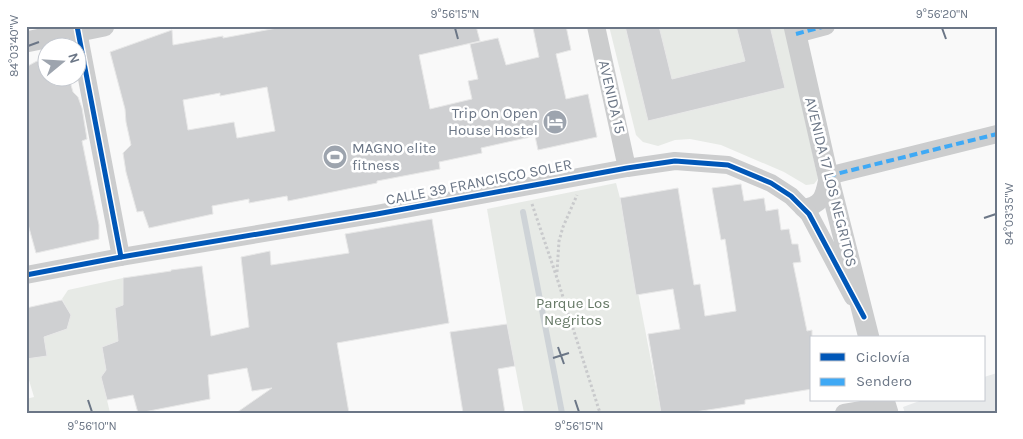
<svg xmlns="http://www.w3.org/2000/svg" width="1023" height="439" font-family="Karla,sans-serif">
	<style>
		.built { fill: #e7e9ea }
		.green { fill: #e7eae6 }
		.lines { fill: none; stroke-linecap: round; stroke-linejoin: round }
		.stream { stroke: #ced3d7; stroke-width: 6 }
		.building { fill: #cfd0d2; stroke: #e8e8e8; fill-rule: evenodd }
		.path { stroke: #c9cacc; stroke-width: 3; stroke-dasharray: 2.5 2.5; stroke-linecap: butt }
		.minor { stroke: #cccdce; stroke-width: 18 }
		.tertiary { stroke: #cccdce; stroke-width: 21 }
		.quiet { stroke: #3fa9f5; stroke-width: 4; stroke-dasharray: 8 4; stroke-linecap: butt }
		.cycleway-casing { stroke: #fff; stroke-width: 8 }
		.cycleway { stroke: #0057b8; stroke-width: 5 }
		.ticks { fill: none; stroke: #6b7686; stroke-width: 2 }
		.labels { text-anchor: middle; dominant-baseline: central; stroke-width: 5; stroke-linejoin: round; paint-order: stroke }
		.street-label { font-size: 15px; fill: #6b7686; stroke: #fff }
		.poi-label { font-size: 15px; fill: #6b7686; stroke: #fff; text-anchor: end }
		.park-label { font-size: 15px; fill: #667966; stroke: #fff }
		.neatline { fill: none; stroke: #6b7686; stroke-width: 2 }
		.ticks-label { font-size: 12px; text-anchor: middle; fill: #6b7686 }
	</style>
	<rect width="100%" height="100%" fill="#f9f9f9"/>
	<path class="built" d="M997 373V413H905L903 407 922 400H984V377Z"/>
	<g class="green">
		<path d="M609 26H785L818 179 814 184 806 185 784 172 721 145 690 139 675 140 658 146 643 142 636 135Z"/>
		<path d="M616 183 620 198 661 413H524L507 324 487 209Z"/>
		<path d="M123 278V305L118 341 102 347 106 370 101 377 107 400 110 413H26V399L34 397 26 370V359L47 356 44 337 67 329 71 315 62 299 68 290Z"/>
	</g>
	<g class="lines">
		<path class="stream" d="M523 212 562 413"/>
	</g>
	<g class="building">
		<path d="M277 26H476L480 41 419 55 430 109 472 99 468 81 478 79 470 44 498 38 506 65 539 57 533 28 541 26H566L571 50 556 54 566 99 588 94 597 137 538 150 535 136 481 148 482 153 439 162 440 169 377 181V183L288 201 287 196 249 203V199L212 206 213 214 149 228 143 211 137 212 126 172 123 153 131 145 126 122 125 109 110 52 172 30 173 45 223 36V38L277 28ZM267 87 275 131 237 138 234 122 188 130 183 100 220 93V96Z"/>
		<path d="M625 26H659L672 79 745 61 736 26H770L785 88 648 121Z"/>
		<path d="M37 61 48 68V78H69L73 92 78 97 82 108 87 139 82 141 99 225V239L36 253 26 217V67Z"/>
		<path d="M741 184 744 201 764 198 766 211 778 209 781 230 789 229 792 244H798L801 262 793 263 807 331 812 330V389L745 400V404L721 408 688 413H661L648 334 680 329 673 289 636 295 620 198 678 188 694 285 700 284 705 316 736 311 725 239 721 240 712 188Z"/>
		<path d="M432 219 449 323 337 343 349 413H236L272 388 252 391 247 368 208 375 210 399 139 413H138L133 395 107 400 101 377 106 370 102 347 118 341 115 308 123 305V278L171 271V270L202 266 211 336 249 327 241 257 270 251 271 265 349 253 345 234Z"/>
		<path d="M62 300 71 315 67 329 44 337 47 356 26 359V308Z"/>
		<path d="M507 324 515 366 498 369 505 413H463L450 332Z"/>
	</g>
	<g class="lines">
		<g class="path">
			<path d="M532 204 556 275 600 413"/>
			<path d="M557 272 559 241 563 227 577 195"/>
		</g>
		<g class="minor">
			<path d="M77 26 121 257"/>
			<path d="M596 26 627 168"/>
			<path d="M796 34 826 26"/>
			<path d="M803 208C824 205 824 194 828 176L997 134"/>
			<path d="M26 275 121 257 377 214 627 168 675 161 728 165 771 183 791 196 809 214 853 297"/>
			<path d="M844 413 886 406"/>
		</g>
		<g class="tertiary">
			<path d="M794 26 828 176 869 338"/>
			<path d="M26 42 104 26"/>
			<path d="M884 400 888 413"/>
		</g>
		<g class="quiet">
			<path d="M796 34 826 26"/>
			<path d="M828 176 997 134"/>
		</g>
		<defs>
			<g id="cycleway">
				<path d="M77 26 121 257"/>
				<path d="M26 275 121 257 377 214 627 168 675 161 728 165 771 183 791 196 809 214 864 317"/>
			</g>
		</defs>
		<use href="#cycleway" class="cycleway-casing"/>
		<use href="#cycleway" class="cycleway"/>
	</g>
	<path class="ticks" d="M455 28 458 39M942 28 946 39M28 46 39 42M984 218 996 214M558 347 564 364M553 358 569 353M88 400 92 412M575 400 579 412"/>
	<defs>
		<symbol id="hotel-disc" viewBox="-11 -11 22 22"><circle r="9.5" fill="#9da4ae" stroke="#fff"/><path d="M-6-4.5h1.5V1H6V5H4.5V3h-9V5H-6ZM-4 0a1.8 1.8 0 1 1 3.6 0ZM.5 0V-2.5h3Q6-2.5 6 0Z" fill="#fff"/></symbol>
		<symbol id="stadium-disc" viewBox="-11 -11 22 22"><circle r="9.5" fill="#9da4ae" stroke="#fff"/><path d="M0-5a6.5 5 0 1 0 0 10a6.5 5 0 1 0 0-10ZM-3.5-1.8h7v3.6h-7Z" fill="#fff"/></symbol>
	</defs>
	<g fill-rule="evenodd">
		<use href="#hotel-disc" x="541" y="108" width="28" height="28"/>
		<use href="#stadium-disc" x="321" y="143" width="28" height="28"/>
	</g>
	<g class="labels">
		<g class="street-label">
			<text transform="translate(612 97) rotate(77)">AVENIDA 15</text>
			<text transform="translate(479 182) rotate(-11)">CALLE 39 FRANCISCO SOLER</text>
			<text transform="translate(831 182) rotate(76)">AVENIDA 17 LOS NEGRITOS</text>
		</g>
		<g class="poi-label">
			<text x="538" y="113">Trip On Open<tspan x="538" dy="17">House Hostel</tspan></text>
			<text x="352" y="148" text-anchor="start">MAGNO elite<tspan x="352" dy="17">fitness</tspan></text>
		</g>
		<g class="park-label">
			<text x="573" y="303">Parque Los<tspan x="573" dy="17">Negritos</tspan></text>
		</g>
	</g>
	<rect width="1023" height="439" fill="none" stroke="#ffffff" stroke-width="55"/>
	<rect x="810" y="336" width="175" height="65" fill="#ffffff" stroke="#c4c8cf"/>
	<rect x="820" y="353" width="25" height="8" fill="#0057b8" stroke="#c4c8cf"/>
	<text x="856" y="362" font-size="15" fill="#6b7686">Ciclovía</text>
	<rect x="820" y="378" width="25" height="8" fill="#3fa9f5" stroke="#c4c8cf"/>
	<text x="856" y="386" font-size="15" fill="#6b7686">Sendero</text>
	<g transform="translate(62 62) rotate(72)"><circle r="24" fill="#ffffff" stroke="#c4c8cf"/>
	<path d="M0-4L9 19L0 12L-9 19Z" fill="#9da4ae"/>
	<text y="-8" font-size="14" font-weight="bold" text-anchor="middle" fill="#6b7686">N</text>
	</g>
	<rect x="28" y="28" width="968" height="384" class="neatline"/>
	<g class="ticks-label">
		<text x="455" y="18">9°56'15"N</text>
		<text x="942" y="18">9°56'20"N</text>
		<text transform="translate(14 46) rotate(-90)" y="4">84°03'40"W</text>
		<text transform="translate(1009 214) rotate(-90)" y="4">84°03'35"W</text>
		<text x="92" y="430">9°56'10"N</text>
		<text x="579" y="430">9°56'15"N</text>
	</g>
</svg>
